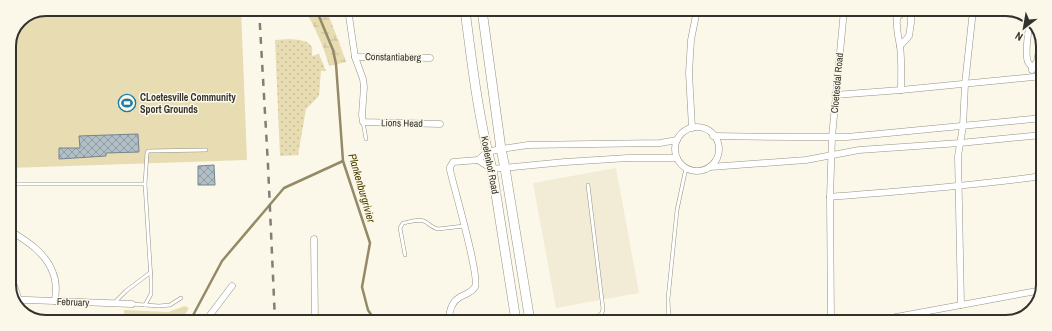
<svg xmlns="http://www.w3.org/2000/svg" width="1052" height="331" font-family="'Archivo Narrow',sans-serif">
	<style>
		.built { fill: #f2ecd6 }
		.grass { fill: url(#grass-dots) }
		.wetland { fill: url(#wetland-marsh) }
		.park { fill: #e7dcb2 }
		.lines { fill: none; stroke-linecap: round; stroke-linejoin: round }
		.stream { stroke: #948a66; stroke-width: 2.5 }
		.building { fill: url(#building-cross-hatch); stroke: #77848c }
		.lane-casing { stroke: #959284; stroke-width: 4 }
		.street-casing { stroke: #959284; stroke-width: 7 }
		.secondary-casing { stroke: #959284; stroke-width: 10 }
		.lane { stroke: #fff; stroke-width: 3 }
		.street { stroke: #fff; stroke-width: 6 }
		.secondary { stroke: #fff; stroke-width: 9 }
		.rail { stroke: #817e75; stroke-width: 2.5; stroke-dasharray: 7 7; stroke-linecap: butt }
		.labels { text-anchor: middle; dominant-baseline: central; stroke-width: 3; stroke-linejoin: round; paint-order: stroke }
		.street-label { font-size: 10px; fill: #33312c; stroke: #fbf8e9 }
		.poi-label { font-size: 10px; font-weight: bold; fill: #33312c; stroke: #fbf8e9; text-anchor: start }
		.water-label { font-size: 11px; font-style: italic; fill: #4f4100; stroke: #fbf8e9 }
		.rim { fill: none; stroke: #33312c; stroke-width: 2 }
	</style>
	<defs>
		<pattern id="grass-dots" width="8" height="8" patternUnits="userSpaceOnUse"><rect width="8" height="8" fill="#e7dcb2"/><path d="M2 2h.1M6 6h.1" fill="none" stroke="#c7bd99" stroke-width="1.8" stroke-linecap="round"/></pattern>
		<pattern id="wetland-marsh" width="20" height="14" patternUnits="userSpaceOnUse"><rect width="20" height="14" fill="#e7dcb2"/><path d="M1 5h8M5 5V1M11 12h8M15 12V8" fill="none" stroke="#c7bd99"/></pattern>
		<pattern id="building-cross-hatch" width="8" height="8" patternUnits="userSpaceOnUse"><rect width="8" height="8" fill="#b1bfc7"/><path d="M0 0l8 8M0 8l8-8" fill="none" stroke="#919ca2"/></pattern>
	</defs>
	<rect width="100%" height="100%" fill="#fbf8e9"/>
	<path class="built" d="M616 168 639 293 556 308 533 183Z"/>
	<path class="grass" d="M289 39C295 40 307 39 311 46 313 48 312 52 312 56L319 54 326 71H321L319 96 306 109 298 155 280 156 275 40Z"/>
	<path class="wetland" d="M304 9H326L339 42 346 62 329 66C324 47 315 27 304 9Z"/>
	<g class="park">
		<path d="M46 9H241L247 160 9 168V46L20 20Z"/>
		<path d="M185 306 189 308 181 321H124V310L168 312Z"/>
	</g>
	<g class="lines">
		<g class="stream">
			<path d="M316 9 333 50 336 64 343 161 370 243 362 287 368 310 374 319 377 321"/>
			<path d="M190 321 222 261 284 188 343 161"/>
		</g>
	</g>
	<g class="building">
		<path d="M138 134 139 152 106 153V156L59 159V148H80L79 136Z"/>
		<path d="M214 165 215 185H198V166Z"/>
	</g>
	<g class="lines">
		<defs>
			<g id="lane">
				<path d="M363 122 366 139"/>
				<path d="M9 184H145"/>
				<path d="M405 255 400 228 403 223C410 222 420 218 426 222 430 225 433 228 438 229L464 226"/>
				<path d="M115 302 126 291 151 272"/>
				<path d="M132 304 159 306 170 305 181 298"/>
				<path d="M145 305 151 294V280L145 184 147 153 148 151 206 150"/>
				<path d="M568 321 598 316 602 313 603 309 588 185"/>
				<path d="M669 322 668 299 677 210 686 168"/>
			</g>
			<g id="street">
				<path d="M348 9 355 57 363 79 364 87 362 115 363 122 440 124"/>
				<path d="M1030 20C1029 29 1024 53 1028 62 1029 64 1030 65 1032 67"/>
				<path d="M900 46 909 36 911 23V10"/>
				<path d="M355 57 430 58"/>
				<path d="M1032 70V67L1037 62 1041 38"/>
				<path d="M901 90C901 76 902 61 900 46 898 36 896 28 897 18L905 10"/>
				<path d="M835 95 901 90 1043 76"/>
				<circle cx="697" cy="149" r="22"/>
				<path d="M692 128 689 73 691 40 697 10"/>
				<path d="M713 136 790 137H847L1043 118"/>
				<path d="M478 160 492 169 565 162 628 158H677"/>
				<path d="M710 167 806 160 859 150 960 143 1042 135"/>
				<path d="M830 197C901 191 972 186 1042 176"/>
				<path d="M9 230C27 241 46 253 53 273 57 282 56 292 55 301"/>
				<path d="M314 239 315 321"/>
				<path d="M16 300H28L132 304"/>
				<path d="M961 305 958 156 963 126 965 84 973 10"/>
				<path d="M206 321 210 315 232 286"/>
				<path d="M449 321C449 312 451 302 460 297 462 296 465 295 468 293 470 292 473 290 475 287 480 276 454 188 450 170V167L453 162 478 160 487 152 501 149 528 145 660 143 677 140"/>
				<path d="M831 322 830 197 832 137 844 10"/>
				<path d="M869 322 1042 290"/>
			</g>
			<g id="secondary">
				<path d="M465 10C472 63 478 117 492 169L516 321"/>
				<path d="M482 10 501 149 505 168 530 321"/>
				<path d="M9 275 21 311"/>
			</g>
		</defs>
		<use href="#lane" class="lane-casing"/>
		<use href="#street" class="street-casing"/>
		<use href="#secondary" class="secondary-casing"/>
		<use href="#lane" class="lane"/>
		<use href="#street" class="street"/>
		<use href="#secondary" class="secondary"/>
		<path class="rail" d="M259 9 268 165 275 321"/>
	</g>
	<defs>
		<symbol id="stadium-ring" viewBox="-11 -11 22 22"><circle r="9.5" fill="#fbf8e9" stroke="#1a7da8" stroke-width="1.5"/><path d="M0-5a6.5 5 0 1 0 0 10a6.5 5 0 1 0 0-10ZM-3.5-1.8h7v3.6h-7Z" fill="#1a7da8"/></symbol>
	</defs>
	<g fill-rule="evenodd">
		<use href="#stadium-ring" x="117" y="93" width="20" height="20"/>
	</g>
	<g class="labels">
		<g class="street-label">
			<text transform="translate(393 57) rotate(1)">Constantiaberg</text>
			<text transform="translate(837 83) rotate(-85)">Cloetesdal Road</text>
			<text transform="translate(402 123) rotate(1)">Lions Head</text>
			<text transform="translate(490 165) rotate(79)">Koelenhof Road</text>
			<text transform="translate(73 302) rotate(2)">February</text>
		</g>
		<g class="poi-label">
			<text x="140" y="97">CLoetesville Community<tspan x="140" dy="12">Sport Grounds</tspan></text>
		</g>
		<g class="water-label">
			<text transform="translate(362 188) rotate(74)">Plankenburgrivier</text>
		</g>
	</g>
	<path d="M0 0H1052V331H0ZM46 16H1006A30 30 0 0 1 1036 46V285A30 30 0 0 1 1006 315H46A30 30 0 0 1 16 285V46A30 30 0 0 1 46 16Z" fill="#fbf8e9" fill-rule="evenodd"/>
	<path class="rim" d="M46 16H1006A30 30 0 0 1 1036 46V285A30 30 0 0 1 1006 315H46A30 30 0 0 1 16 285V46A30 30 0 0 1 46 16Z"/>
	<g transform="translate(1024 28) rotate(211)" stroke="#fbf8e9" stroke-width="3" paint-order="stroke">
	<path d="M0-3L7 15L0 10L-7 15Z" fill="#33312c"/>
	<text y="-6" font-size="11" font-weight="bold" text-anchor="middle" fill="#33312c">N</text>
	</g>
</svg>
